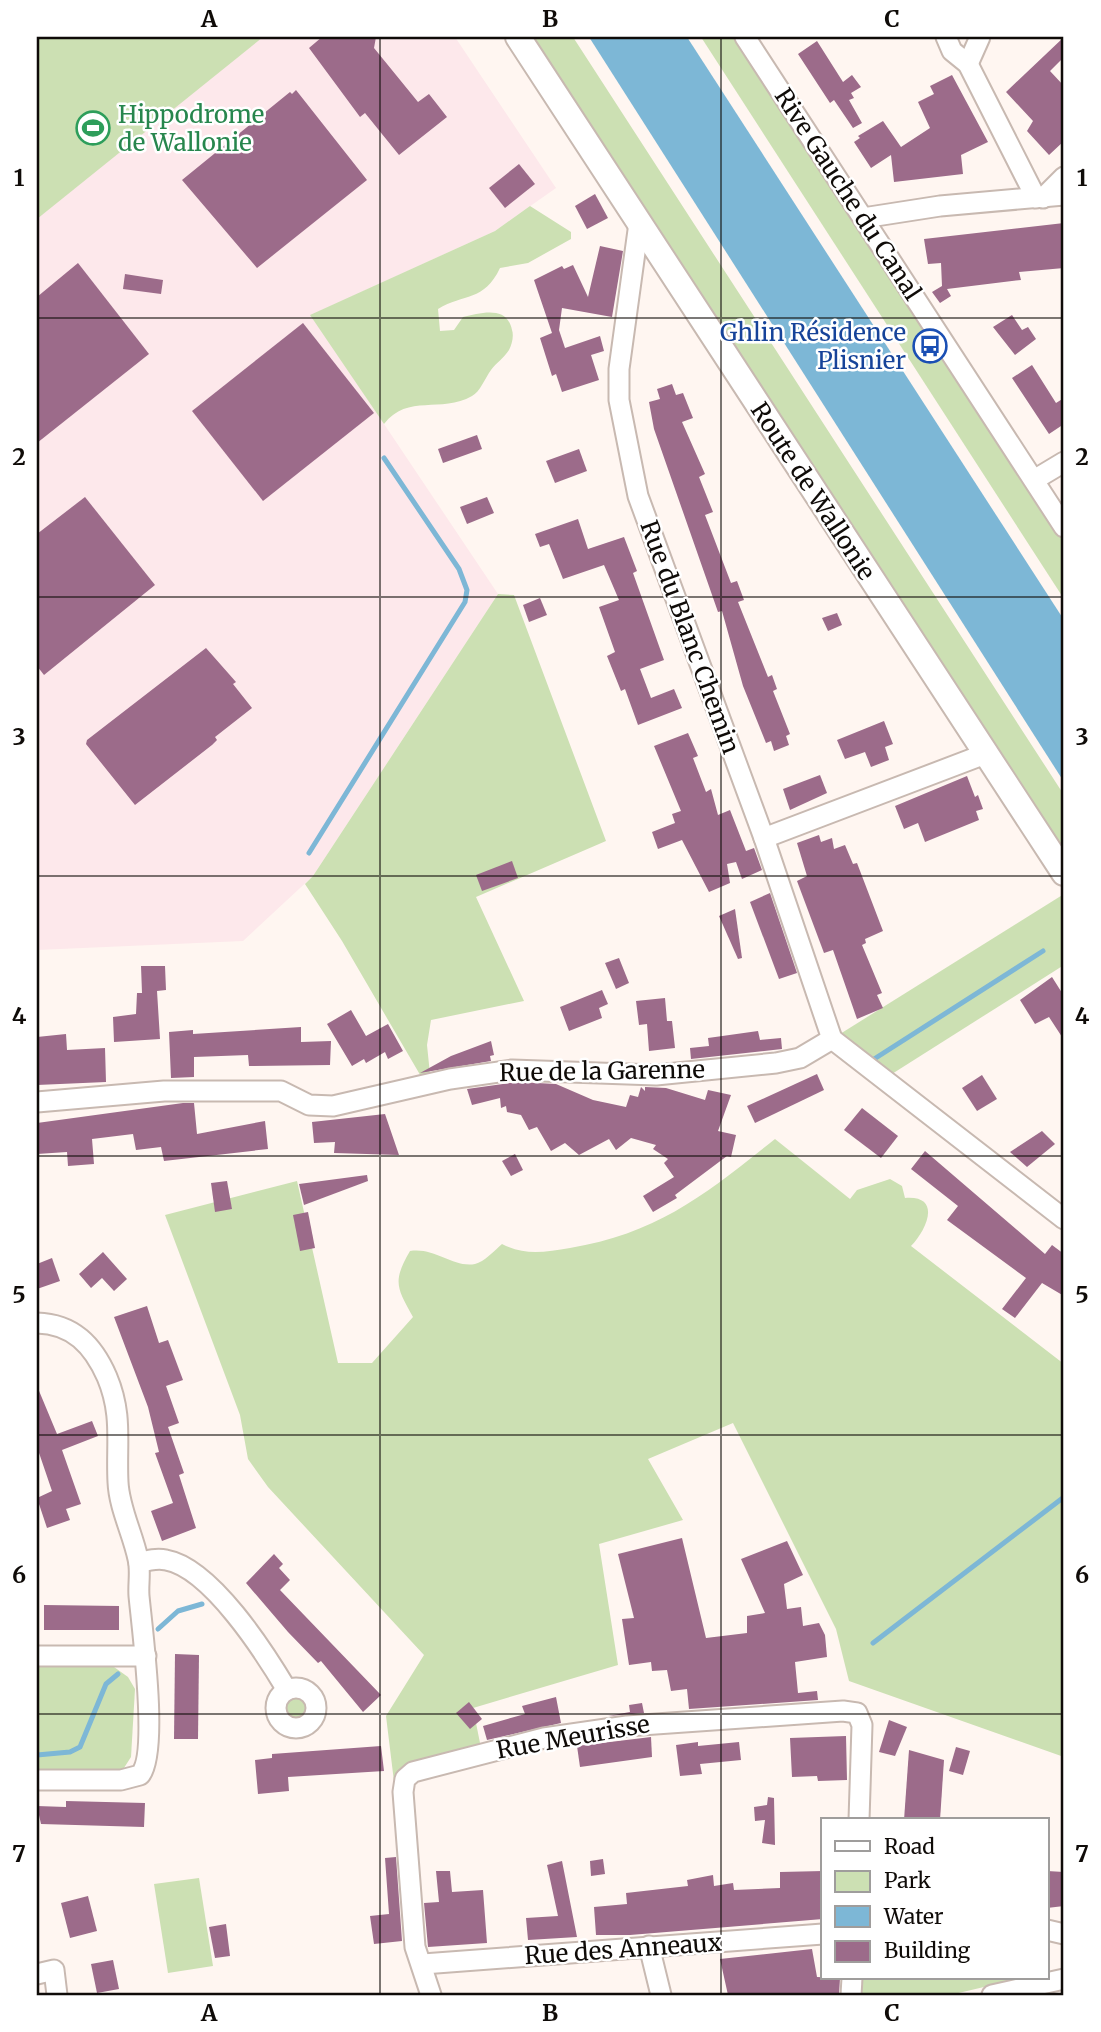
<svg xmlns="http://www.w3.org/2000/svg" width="1101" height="2032" font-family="Merriweather,serif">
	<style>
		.industrial { fill: #fde8eb }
		.green { fill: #cce0b3 }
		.water { fill: #7db7d6 }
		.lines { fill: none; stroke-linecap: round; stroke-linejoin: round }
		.stream { stroke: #7db7d6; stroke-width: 5 }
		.building { fill: #9c6b8a }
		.minor-casing { stroke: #c8b9b1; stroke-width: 23 }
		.major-casing { stroke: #c8b9b1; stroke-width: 28 }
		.minor { stroke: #fff; stroke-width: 19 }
		.major { stroke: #fff; stroke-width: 24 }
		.grid { fill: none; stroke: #0f0b08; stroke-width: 2; stroke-opacity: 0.55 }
		.labels { text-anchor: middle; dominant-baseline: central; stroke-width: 5; stroke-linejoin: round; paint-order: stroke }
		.leisure-label { font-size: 24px; fill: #27864d; stroke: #fff; text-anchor: start }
		.street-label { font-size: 24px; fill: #0f0b08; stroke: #fff }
		.transit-label { font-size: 24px; fill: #164399; stroke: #fff; text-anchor: end }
		.neatline { fill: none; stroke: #0f0b08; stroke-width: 2.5 }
		.grid-label { font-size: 23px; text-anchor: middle; font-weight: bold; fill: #0f0b08 }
	</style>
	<rect width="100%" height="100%" fill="#fff6f1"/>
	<path class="industrial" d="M37 37H455L556 188 495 231 311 315 498 594 313 876 243 941 37 950Z"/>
	<g class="green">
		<path d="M37 37H263L37 219Z"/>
		<path d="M534 37H573L1064 795V873L639 223 631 187Z"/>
		<path d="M701 37H745L1064 527V599Z"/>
		<path d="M530 206 571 232V239L528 263 500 268C484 302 464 293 438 309L440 331 454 330 463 317C481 313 507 305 512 330 514 336 512 344 509 350 504 358 496 363 491 370 485 378 480 392 472 396 441 414 408 393 384 424L310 315 495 231Z"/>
		<path d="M498 594 514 595 606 841 476 897 524 1001 431 1020 427 1045 431 1084 426 1085 342 941 305 884 313 876Z"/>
		<path d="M1064 894V965L884 1079 832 1039Z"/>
		<path d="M775 1139 850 1199 857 1190 890 1179 902 1186 905 1198C943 1195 926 1231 911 1246L1064 1364V1757L849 1681 836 1629 733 1423 648 1459 683 1520 599 1544 618 1665 473 1708 482 1753 414 1772 403 1792 431 1995H420L386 1716 424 1655 268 1487 248 1459 240 1415 165 1215 297 1181 338 1363H372L413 1317C397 1288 392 1282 410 1251 435 1247 453 1268 475 1264 484 1262 495 1250 502 1244 525 1256 545 1252 570 1248 659 1233 706 1194 775 1139Z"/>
		<path d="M37 1667H114L128 1677 135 1689 131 1757 122 1771 37 1770Z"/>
		<circle cx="296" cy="1708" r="15"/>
		<path d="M199 1878 213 1966 168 1973 154 1884Z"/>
		<path d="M859 1978H1022L950 1995H858Z"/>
	</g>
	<path class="water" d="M589 37H687L1064 620V782Z"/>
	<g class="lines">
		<g class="stream">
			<path d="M309 853 465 602 467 590 459 569 384 458"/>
			<path d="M871 1061 1043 951"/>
			<path d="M158 1629 178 1611 202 1604"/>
			<path d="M873 1643 1064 1497"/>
			<path d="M37 1755 70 1752 80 1747 106 1684 118 1674"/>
		</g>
	</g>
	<g class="building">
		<path d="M322 37H376L374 48 418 102 429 94 447 117 399 155 365 113 360 117 309 48Z"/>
		<path d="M1064 37V57L1050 71 1064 86V141L1049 155 1027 131 1033 121 1006 92Z"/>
		<path d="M817 41 843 82 852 75 861 87 851 93 854 98 849 100 862 123 853 128 834 100 830 103 798 54Z"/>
		<path d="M952 75 988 142 961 155 963 174 894 182 891 155 871 168 854 142 860 138 858 136 883 121 901 147 930 128 918 102 934 94 930 86Z"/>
		<path d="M296 90 367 180 257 268 182 180 290 92 292 94Z"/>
		<path d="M519 164 535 184 505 208 489 188Z"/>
		<path d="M595 194 608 218 587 229 575 206Z"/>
		<path d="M1064 223V268L1019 272 1021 280 947 289 951 296 940 303 932 292 942 286 941 263 928 264 924 239Z"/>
		<path d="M600 246 623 251 612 317 562 308 559 330 565 348 600 336 604 351 591 355 599 380 562 392 556 374 552 376 540 338 552 333 534 280 562 266 564 269 573 265 588 297Z"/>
		<path d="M78 263 149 354 37 443V297Z"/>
		<path d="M125 274 163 280 161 294 123 289Z"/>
		<path d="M1012 315 1022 330 1028 327 1036 339 1015 355 993 327Z"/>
		<path d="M303 323 374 413 263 501 192 411Z"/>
		<path d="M1032 365 1056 403 1064 398V424L1049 434 1012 378Z"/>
		<path d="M672 384 676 395 683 393 693 418 682 422 705 474 699 477 713 512 705 515 731 583 737 581 744 600 738 602 768 677 772 675 777 689 773 691 790 734 786 736 789 745 774 751 771 741 766 743 743 686 722 611 718 612 654 429 649 402 660 399 657 389Z"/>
		<path d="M477 435 482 449 443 463 438 449Z"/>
		<path d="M579 449 587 471 555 483 546 461Z"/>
		<path d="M85 497 155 585 44 675 37 666V534Z"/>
		<path d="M487 497 494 513 467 524 460 507Z"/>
		<path d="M578 519 588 549 624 537 637 571 633 573 664 660 640 669 651 698 674 689 682 708 638 725 625 689 621 691 607 656 615 652 599 607 619 600 604 565 563 579 549 544 540 547 535 534Z"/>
		<path d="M540 598 547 615 529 622 523 605Z"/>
		<path d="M837 613 842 625 828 631 822 618Z"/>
		<path d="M206 648 236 682 233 684 252 708 215 737 217 740 212 745 135 805 86 744 87 740Z"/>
		<path d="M884 721 893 744 885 747 889 760 871 767 865 752 845 759 837 740Z"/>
		<path d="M688 733 698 756 693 758 706 792 711 789 718 815 730 810 746 851 754 848 762 870 742 879 736 862 727 864 730 883 709 892 682 840 658 849 652 832 675 823 672 814 681 811 654 746Z"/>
		<path d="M820 775 827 793 790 810 783 789Z"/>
		<path d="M967 776 975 797 978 795 983 809 976 811 979 820 925 842 918 823 904 829 895 806Z"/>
		<path d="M819 835 821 842 832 838 834 849 845 845 853 864 857 863 883 931 865 939 866 943 862 945 882 993 877 995 883 1008 857 1019 833 950 824 953 797 881 807 876 797 843Z"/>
		<path d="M512 861 518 878 482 891 476 875Z"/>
		<path d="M770 893 797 973 779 979 750 902Z"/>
		<path d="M735 909 742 958 738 959 719 916Z"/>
		<path d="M619 958 629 983 616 989 605 963Z"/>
		<path d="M141 966H165L166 990 157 991 160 1039 114 1042 113 1017 136 1014 137 993H142Z"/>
		<path d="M1052 977 1064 996V1040L1049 1017 1035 1024 1020 1000Z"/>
		<path d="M602 990 608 1004 599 1008 602 1018 569 1031 560 1007Z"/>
		<path d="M665 998 667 1021H672L675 1048 649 1051 647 1024 639 1025 636 1001Z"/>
		<path d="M351 1010 366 1036 388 1024 403 1051 388 1059 385 1052 366 1063 364 1059 352 1066 327 1024Z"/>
		<path d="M301 1027V1042L331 1041 330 1065 249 1066 248 1055 194 1057V1077L171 1078 169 1032 193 1030V1034Z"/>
		<path d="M758 1031 760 1040 781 1038 782 1049 691 1059 690 1048 709 1046 708 1038Z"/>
		<path d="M66 1034 67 1050 105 1048 106 1082 37 1085V1037Z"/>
		<path d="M491 1041 494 1055 490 1056 491 1061 420 1073 451 1056Z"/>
		<path d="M817 1074 824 1090 755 1123 747 1106Z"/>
		<path d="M982 1075 997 1099 977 1111 962 1088Z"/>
		<path d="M518 1082 556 1084 593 1100 626 1107 630 1095 638 1097 641 1087 645 1091V1087L666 1088 705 1100 708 1090 731 1095 718 1131 736 1135 731 1157 727 1156 675 1195 677 1198 653 1212 643 1196 674 1177 664 1163 668 1159 653 1149 656 1145 631 1138 616 1150 609 1139 579 1155 565 1143 551 1151 537 1127 529 1130 521 1115 507 1112 506 1106 501 1108 500 1098 472 1105 467 1089Z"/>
		<path d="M183 1103H194L197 1134 265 1121 268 1149 164 1161 161 1147 136 1150 133 1134 92 1139 94 1164 68 1166 67 1152 37 1154V1123Z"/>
		<path d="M862 1108 898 1136 881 1158 844 1130Z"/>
		<path d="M385 1114 399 1155 334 1153 335 1142 314 1143 312 1122Z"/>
		<path d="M1042 1131 1055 1144 1027 1167 1010 1152Z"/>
		<path d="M925 1151 1045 1254 1052 1245 1064 1254V1296L1042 1283 1015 1318 1002 1309 1026 1278 947 1220 958 1206 911 1169Z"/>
		<path d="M515 1154 523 1170 511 1176 502 1161Z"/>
		<path d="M367 1175 368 1181 304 1205 299 1184Z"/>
		<path d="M227 1181 232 1209 215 1212 211 1183Z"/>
		<path d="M308 1212 315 1248 300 1251 293 1215Z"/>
		<path d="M103 1252 127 1279 114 1291 102 1278 91 1288 79 1274Z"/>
		<path d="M52 1258 60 1281 37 1289V1264Z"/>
		<path d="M147 1306 159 1343 168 1340 183 1380 166 1386 179 1423 168 1427 184 1473 179 1475 196 1528 162 1541 151 1511 173 1503 155 1453 159 1452 148 1407 114 1317Z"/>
		<path d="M37 1386 57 1434 92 1421 98 1436 62 1450 81 1504 66 1509 70 1520 47 1528 37 1498 52 1491 37 1447Z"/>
		<path d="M682 1538 706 1638 747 1633V1616L765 1613 741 1559 787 1541 803 1575 784 1584 787 1609 801 1607 803 1626 819 1623 825 1635 827 1657 795 1662 798 1693 817 1691 818 1700 689 1709 687 1689 671 1691 667 1670 652 1671 651 1662 629 1665 622 1619 634 1618 618 1554Z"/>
		<path d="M274 1554 283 1564 279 1568 290 1580 280 1590 381 1695 363 1712 321 1661 318 1663 288 1632 246 1583Z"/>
		<path d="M44 1605 119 1606V1630H44Z"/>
		<path d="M175 1654 199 1655 198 1739H174Z"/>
		<path d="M556 1697 561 1723 487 1740 483 1726 525 1714 522 1706Z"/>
		<path d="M469 1702 482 1719 470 1729 456 1713Z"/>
		<path d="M642 1703 644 1713 608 1716 630 1712 629 1705Z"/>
		<path d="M889 1720 907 1727 895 1756 879 1752Z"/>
		<path d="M846 1736 847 1780 818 1781 817 1776 792 1777 790 1738Z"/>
		<path d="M651 1737 652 1757 580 1767 577 1746Z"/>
		<path d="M698 1742V1746L739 1742 741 1760 700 1764 702 1774 680 1776 676 1745Z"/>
		<path d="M381 1746 384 1771 288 1777 289 1791 258 1794 255 1760 272 1758V1754Z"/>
		<path d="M956 1747 970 1751 963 1775 949 1771Z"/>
		<path d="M909 1750 944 1760 940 1820H904Z"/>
		<path d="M768 1797 774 1798 775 1845 762 1843 765 1820 755 1821 754 1807 767 1805Z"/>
		<path d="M66 1801 145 1803 144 1827 41 1824 37 1806 66 1807Z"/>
		<path d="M396 1857 402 1941 374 1944 370 1916 389 1914 385 1858Z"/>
		<path d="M603 1859 605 1874 591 1876 590 1861Z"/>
		<path d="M562 1861 577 1937 528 1940 526 1918 558 1916 547 1865Z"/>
		<path d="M436 1871H450L452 1892 483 1890 487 1943 428 1947 424 1903 439 1902Z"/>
		<path d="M823 1871V1919L630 1935H596L594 1907 627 1904 626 1893 688 1886 687 1880 713 1875 714 1886 733 1883 734 1890 780 1888V1872Z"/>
		<path d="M1047 1871 1064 1872V1906L1047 1908Z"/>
		<path d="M88 1896 97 1931 70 1938 61 1903Z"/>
		<path d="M226 1924 230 1956 215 1958 209 1927Z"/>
		<path d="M812 1949 817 1977 840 1978 839 1995H728L720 1959Z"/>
		<path d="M113 1960 119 1989 97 1993 91 1964Z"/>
	</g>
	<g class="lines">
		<defs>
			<g id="minor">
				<path d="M745 37 1064 527"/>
				<path d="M946 37 952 51 968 64 1036 198"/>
				<path d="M968 64 980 37"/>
				<path d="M1043 198 1064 177"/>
				<path d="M863 218 940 206 1064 195"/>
				<path d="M639 223 619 369V400L638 496 764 838 832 1039"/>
				<path d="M1034 480 1064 462"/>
				<path d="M764 838 985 754"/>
				<path d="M832 1039 1064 1219"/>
				<path d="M37 1102 164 1091H281L309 1105 333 1106 450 1079 512 1070 656 1075 776 1063 800 1058 832 1039"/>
				<path d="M37 1323C73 1324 93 1345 107 1377 123 1415 116 1443 118 1482 119 1508 133 1534 138 1559 141 1571 138 1584 139 1596 142 1628 159 1754 140 1775L121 1780H37"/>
				<path d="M139 1563C149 1560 157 1558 166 1560 211 1568 265 1653 287 1690"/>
				<path d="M37 1656H146"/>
				<circle cx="296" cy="1708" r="20"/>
				<path d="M1047 1930 1064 1934"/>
				<path d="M649 1946 661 1995"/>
				<path d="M423 1964 823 1934"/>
				<path d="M37 1974 54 1970 57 1995"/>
				<path d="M431 1995 415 1947 403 1792 405 1779 413 1772 544 1738 627 1726 843 1711 857 1713 862 1725 859 1820"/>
				<path d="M851 1995 852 1978"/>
				<path d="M992 1995 1064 1979"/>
			</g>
			<path id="major" d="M518 37 1064 873"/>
		</defs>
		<use href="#minor" class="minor-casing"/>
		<use href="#major" class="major-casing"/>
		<use href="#minor" class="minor"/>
		<use href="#major" class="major"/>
	</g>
	<path class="grid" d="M380 37V1995M721 37V1995M37 318H1064M37 597H1064M37 876H1064M37 1156H1064M37 1435H1064M37 1714H1064"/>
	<defs>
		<symbol id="stadium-ring" viewBox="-11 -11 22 22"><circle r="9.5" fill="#fff" stroke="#2e9e5b" stroke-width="1.5"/><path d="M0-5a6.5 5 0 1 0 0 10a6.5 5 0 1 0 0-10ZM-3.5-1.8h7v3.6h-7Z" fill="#2e9e5b"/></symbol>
		<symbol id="bus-ring" viewBox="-11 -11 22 22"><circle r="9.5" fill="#fff" stroke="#1a4fb4" stroke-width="1.5"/><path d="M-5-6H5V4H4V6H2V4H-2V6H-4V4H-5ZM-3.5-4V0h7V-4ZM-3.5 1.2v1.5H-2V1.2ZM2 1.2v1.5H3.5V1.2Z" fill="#1a4fb4"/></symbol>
	</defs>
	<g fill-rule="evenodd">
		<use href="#stadium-ring" x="74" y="109" width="38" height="38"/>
		<use href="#bus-ring" x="911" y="327" width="38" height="38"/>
	</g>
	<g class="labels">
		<g class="leisure-label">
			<text x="118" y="114">Hippodrome<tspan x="118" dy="28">de Wallonie</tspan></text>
		</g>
		<g class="street-label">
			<text transform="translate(848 194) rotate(57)">Rive Gauche du Canal</text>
			<text transform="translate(813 491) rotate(57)">Route de Wallonie</text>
			<text transform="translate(690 637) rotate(70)">Rue du Blanc Chemin</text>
			<text transform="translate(602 1071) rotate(-1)">Rue de la Garenne</text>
			<text transform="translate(573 1737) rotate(-10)">Rue Meurisse</text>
			<text transform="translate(623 1949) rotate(-4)">Rue des Anneaux</text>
		</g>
		<g class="transit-label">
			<text x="906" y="332">Ghlin Résidence<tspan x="906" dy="28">Plisnier</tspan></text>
		</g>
	</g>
	<rect width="1101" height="2032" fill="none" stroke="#ffffff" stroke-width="77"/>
	<rect x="821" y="1818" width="228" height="161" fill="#ffffff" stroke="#9f9d9c" stroke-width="2"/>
	<rect x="835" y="1841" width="35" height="10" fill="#ffffff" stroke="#9f9d9c" stroke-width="2"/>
	<text x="884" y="1854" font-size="21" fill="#0f0b08">Road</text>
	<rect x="835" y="1871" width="35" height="21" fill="#cce0b3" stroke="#9f9d9c" stroke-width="2"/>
	<text x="884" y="1888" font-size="21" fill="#0f0b08">Park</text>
	<rect x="835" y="1906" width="35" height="21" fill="#7db7d6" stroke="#9f9d9c" stroke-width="2"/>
	<text x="884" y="1924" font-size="21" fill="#0f0b08">Water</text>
	<rect x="835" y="1941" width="35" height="21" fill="#9c6b8a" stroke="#9f9d9c" stroke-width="2"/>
	<text x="884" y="1958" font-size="21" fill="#0f0b08">Building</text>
	<rect x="38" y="38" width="1024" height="1956" class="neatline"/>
	<g class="grid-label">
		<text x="209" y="27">A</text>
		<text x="550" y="27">B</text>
		<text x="892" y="27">C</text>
		<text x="19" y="186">1</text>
		<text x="1082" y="186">1</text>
		<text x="19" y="465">2</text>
		<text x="1082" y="465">2</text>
		<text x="19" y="745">3</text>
		<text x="1082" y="745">3</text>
		<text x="19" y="1024">4</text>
		<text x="1082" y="1024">4</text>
		<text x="19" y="1303">5</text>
		<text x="1082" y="1303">5</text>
		<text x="19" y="1583">6</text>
		<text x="1082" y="1583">6</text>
		<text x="19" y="1862">7</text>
		<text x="1082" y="1862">7</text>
		<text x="209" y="2021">A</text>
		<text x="550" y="2021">B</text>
		<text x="892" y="2021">C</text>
	</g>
</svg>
